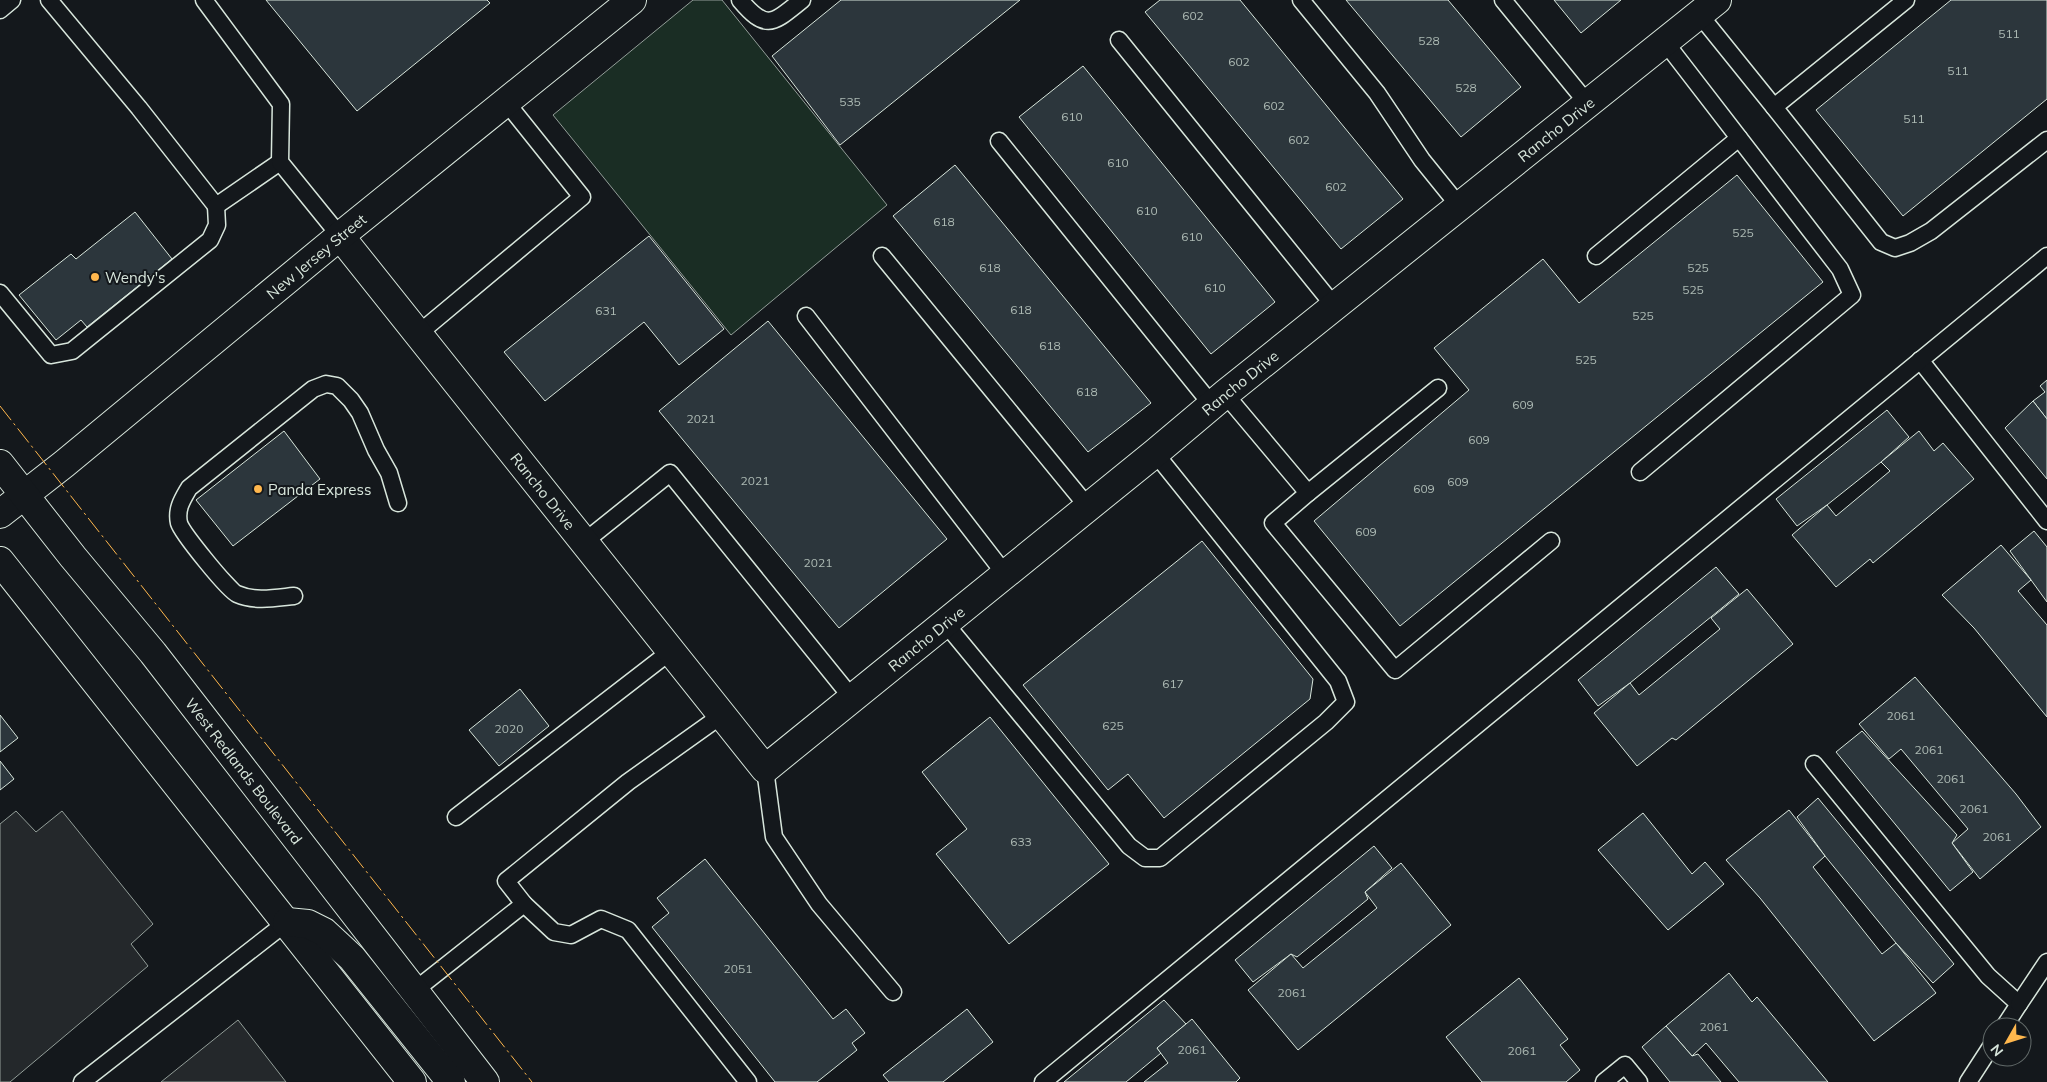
<svg xmlns="http://www.w3.org/2000/svg" width="2047" height="1082" font-family="Mulish,sans-serif">
	<style>
		.green { fill: #1a2d24; stroke: #939e99 }
		.parking { fill: #24282b; stroke: #939e99 }
		.building { fill: #2c363c; stroke: #d8e6dc }
		.lines { fill: none; stroke-linecap: round; stroke-linejoin: round }
		.service-casing { stroke: #d8e6dc; stroke-width: 19 }
		.minor-casing { stroke: #d8e6dc; stroke-width: 30 }
		.tertiary-casing { stroke: #d8e6dc; stroke-width: 30 }
		.primary-casing { stroke: #d8e6dc; stroke-width: 30 }
		.service { stroke: #14181c; stroke-width: 16 }
		.minor { stroke: #14181c; stroke-width: 28 }
		.tertiary { stroke: #14181c; stroke-width: 28 }
		.primary { stroke: #14181c; stroke-width: 28 }
		.power { stroke: #ffb74d; stroke-width: 1; stroke-dasharray: 18 4 2.5 4; stroke-linecap: butt }
		.poi-dot { fill: #ffb74d; stroke: #14181c; stroke-width: 2 }
		.labels { text-anchor: middle; dominant-baseline: central; stroke-width: 4; stroke-linejoin: round; paint-order: stroke }
		.number-label { font-size: 12px; fill: #adbab4 }
		.street-label { font-size: 15px; fill: #d8e6dc; stroke: #14181c }
		.poi-label { font-size: 15px; fill: #d8e6dc; stroke: #14181c; text-anchor: start }
	</style>
	<rect width="100%" height="100%" fill="#14181c"/>
	<path class="green" d="M693 0H722L887 205 731 335 553 115Z"/>
	<g class="parking">
		<path d="M16 811 36 832 62 811 153 924 131 944 148 966 10 1082H0V824Z"/>
		<path d="M238 1020 286 1082H161Z"/>
	</g>
	<g class="building">
		<path d="M266 0H487L490 3 357 111Z"/>
		<path d="M841 0H1020L840 145 772 56Z"/>
		<path d="M1160 0H1240L1403 199 1341 249 1145 12Z"/>
		<path d="M1346 0H1448L1521 87 1461 137Z"/>
		<path d="M1554 0H1621L1581 33Z"/>
		<path d="M1951 0H2047V99L1903 216 1816 110Z"/>
		<path d="M1083 66 1275 302 1211 354 1019 117Z"/>
		<path d="M955 165 1151 403 1088 452 893 216Z"/>
		<path d="M1737 175 1823 282 1400 626 1314 521 1469 390 1434 348 1543 259 1579 303Z"/>
		<path d="M135 212 172 259 87 327 81 320 56 340 19 295 71 254 76 259Z"/>
		<path d="M649 236 724 329 679 365 644 322 545 401 504 352Z"/>
		<path d="M768 321 947 539 839 628 659 411Z"/>
		<path d="M2047 380V419L2033 401 2045 392 2040 386Z"/>
		<path d="M2033 401 2047 419V479L2005 428Z"/>
		<path d="M1887 410 1909 437 1881 462 1827 505 1797 526 1776 499Z"/>
		<path d="M284 431 320 479 233 546 196 500Z"/>
		<path d="M1919 431 1934 451 1943 443 1974 479 1873 563 1870 559 1836 587 1792 535 1827 505 1836 516 1890 471 1881 462Z"/>
		<path d="M2034 531 2047 547V602L2010 551Z"/>
		<path d="M1202 541 1313 679 1310 699 1164 818 1128 774 1108 790 1023 685Z"/>
		<path d="M2001 545 2031 580 2018 591 2047 625V717L1974 628 1942 595Z"/>
		<path d="M1716 567 1739 594 1630 683 1598 706 1578 680Z"/>
		<path d="M1747 589 1793 644 1676 740 1672 738 1637 766 1594 713 1630 683 1639 695 1720 629 1711 618Z"/>
		<path d="M1915 677 2016 794 2041 827 1980 879 1952 843 1968 829 1901 749 1889 759 1859 724Z"/>
		<path d="M520 689 549 726 499 766 469 730Z"/>
		<path d="M0 715 18 738 0 752Z"/>
		<path d="M990 717 1109 864 1009 944 936 854 967 829 922 772Z"/>
		<path d="M1862 731 1957 835 1952 843 1973 872 1950 891 1836 752Z"/>
		<path d="M0 761 14 779 0 790Z"/>
		<path d="M1818 798 1954 964 1933 983 1896 943 1825 856 1797 817Z"/>
		<path d="M1789 810 1825 856 1813 867 1882 954 1896 943 1936 993 1874 1041 1760 898 1726 860Z"/>
		<path d="M1643 813 1692 874 1705 862 1724 884 1668 930 1598 850Z"/>
		<path d="M1374 846 1392 868 1365 892 1368 899 1297 957 1291 954 1253 982 1235 960Z"/>
		<path d="M705 859 833 1019 846 1009 865 1033 852 1043 857 1050 817 1082H775L652 927 669 913 657 898Z"/>
		<path d="M1401 863 1451 925 1298 1050 1248 990 1291 954 1303 968 1377 908 1365 892Z"/>
		<path d="M1729 973 1752 1002 1757 997 1828 1082H1739L1706 1043 1692 1056 1666 1026Z"/>
		<path d="M1519 978 1568 1039 1560 1045 1580 1070 1566 1082H1482L1446 1037Z"/>
		<path d="M1164 1000 1186 1024 1157 1048 1161 1053 1126 1082H1064Z"/>
		<path d="M967 1009 993 1042 943 1082H889L883 1075Z"/>
		<path d="M1192 1019 1240 1078 1236 1082H1144L1168 1063 1157 1048Z"/>
		<path d="M1666 1026 1692 1056 1698 1054 1721 1082H1670L1642 1047Z"/>
	</g>
	<g class="lines">
		<defs>
			<g id="service">
				<path d="M49 0 139 108 216 206 280 162"/>
				<path d="M204 0 281 104 280 162 340 236"/>
				<path d="M740 0C767 32 773 23 802 0"/>
				<path d="M1301 0 1377 93 1422 160 1460 207"/>
				<path d="M1503 0 1588 104"/>
				<path d="M0 10 12 0"/>
				<path d="M1699 14 1774 107 1906 0"/>
				<path d="M1119 40 1335 307"/>
				<path d="M1774 107 1881 242 1895 248 1910 243 1931 231 2047 140"/>
				<path d="M999 141 1212 405"/>
				<path d="M882 256 1088 507"/>
				<path d="M1596 256 1739 138"/>
				<path d="M0 293 51 355 72 351 210 240 217 225 216 206"/>
				<path d="M806 316 1005 574"/>
				<path d="M418 334 582 197 506 102"/>
				<path d="M1920 360 2047 521"/>
				<path d="M1225 394 1308 493 1438 388"/>
				<path d="M1640 472 1852 295 1840 269 1665 42"/>
				<path d="M1308 493 1273 523 1395 670 1551 541"/>
				<path d="M584 542 670 473 852 698"/>
				<path d="M294 596C275 598 255 602 237 594 229 591 182 533 179 523 176 509 182 500 189 488L313 389 326 384 337 386 351 400 360 413 376 450 389 473 398 503"/>
				<path d="M945 623 1129 846 1145 858H1160L1326 722 1346 702 1338 681 1155 453"/>
				<path d="M1814 764 1988 976 2019 1004 2004 1027"/>
				<path d="M765 769 774 837 819 904 893 992"/>
				<path d="M456 817 671 651"/>
				<path d="M524 904 506 881 628 782 722 715"/>
				<path d="M414 991 524 904 554 932 571 935 601 919 628 930 748 1082"/>
				<path d="M2019 1004 2047 962"/>
				<path d="M82 1082 287 922"/>
				<path d="M1043 1082 2047 256"/>
				<path d="M1604 1082 1625 1065 1639 1082"/>
				<path d="M1968 1082 1992 1045"/>
			</g>
			<g id="minor">
				<path id="s1" d="M340 236 765 769 1155 453 1225 394 1717 0"/>
			</g>
			<g id="tertiary">
				<path id="s2" d="M0 514 64 464 340 236 632 0"/>
			</g>
			<g id="primary">
				<path id="s3" d="M0 464 73 557 153 653 485 1082"/>
				<path d="M0 561 412 1082"/>
				<path d="M287 922 308 924 324 932 352 958 451 1082"/>
			</g>
		</defs>
		<use href="#service" class="service-casing"/>
		<use href="#minor" class="minor-casing"/>
		<use href="#tertiary" class="tertiary-casing"/>
		<use href="#primary" class="primary-casing"/>
		<use href="#service" class="service"/>
		<use href="#minor" class="minor"/>
		<use href="#tertiary" class="tertiary"/>
		<use href="#primary" class="primary"/>
		<path class="power" d="M0 406 532 1082"/>
	</g>
	<g class="poi-dot">
		<circle cx="95" cy="277" r="5"/>
		<circle cx="258" cy="489" r="5"/>
	</g>
	<g class="labels">
		<g class="number-label">
			<text x="1193" y="15">602</text>
			<text x="2009" y="33">511</text>
			<text x="1429" y="40">528</text>
			<text x="1239" y="61">602</text>
			<text x="1958" y="70">511</text>
			<text x="1466" y="87">528</text>
			<text x="850" y="101">535</text>
			<text x="1274" y="105">602</text>
			<text x="1072" y="116">610</text>
			<text x="1914" y="118">511</text>
			<text x="1299" y="139">602</text>
			<text x="1118" y="162">610</text>
			<text x="1336" y="186">602</text>
			<text x="1147" y="210">610</text>
			<text x="944" y="221">618</text>
			<text x="1743" y="232">525</text>
			<text x="1192" y="236">610</text>
			<text x="990" y="267">618</text>
			<text x="1698" y="267">525</text>
			<text x="1215" y="287">610</text>
			<text x="1693" y="289">525</text>
			<text x="1021" y="309">618</text>
			<text x="606" y="310">631</text>
			<text x="1643" y="315">525</text>
			<text x="1050" y="345">618</text>
			<text x="1586" y="359">525</text>
			<text x="1087" y="391">618</text>
			<text x="1523" y="404">609</text>
			<text x="701" y="418">2021</text>
			<text x="1479" y="439">609</text>
			<text x="755" y="480">2021</text>
			<text x="1458" y="481">609</text>
			<text x="1424" y="488">609</text>
			<text x="1366" y="531">609</text>
			<text x="818" y="562">2021</text>
			<text x="1173" y="683">617</text>
			<text x="1901" y="715">2061</text>
			<text x="1113" y="725">625</text>
			<text x="509" y="728">2020</text>
			<text x="1929" y="749">2061</text>
			<text x="1951" y="778">2061</text>
			<text x="1974" y="808">2061</text>
			<text x="1997" y="836">2061</text>
			<text x="1021" y="841">633</text>
			<text x="738" y="968">2051</text>
			<text x="1292" y="992">2061</text>
			<text x="1714" y="1026">2061</text>
			<text x="1192" y="1049">2061</text>
			<text x="1522" y="1050">2061</text>
		</g>
		<g class="street-label">
			<text stroke="none"><textPath href="#s1" startOffset="1699">Rancho Drive</textPath></text>
			<text stroke="none"><textPath href="#s2" startOffset="408">New Jersey Street</textPath></text>
			<text stroke="none"><textPath href="#s1" startOffset="1294">Rancho Drive</textPath></text>
			<text stroke="none"><textPath href="#s1" startOffset="326">Rancho Drive</textPath></text>
			<text stroke="none"><textPath href="#s1" startOffset="889">Rancho Drive</textPath></text>
			<text stroke="none"><textPath href="#s3" startOffset="392">West Redlands Boulevard</textPath></text>
		</g>
		<g class="poi-label">
			<text x="105" y="277">Wendy's</text>
			<text x="268" y="489">Panda Express</text>
		</g>
	</g>
	<g transform="translate(2007 1042) rotate(231)"><circle r="24" fill="#14181c" stroke="#626a69"/>
	<path d="M0-4L9 19L0 12L-9 19Z" fill="#ffb74d"/>
	<text y="-8" font-size="14" font-weight="bold" text-anchor="middle" fill="#d8e6dc">N</text>
	</g>
</svg>
